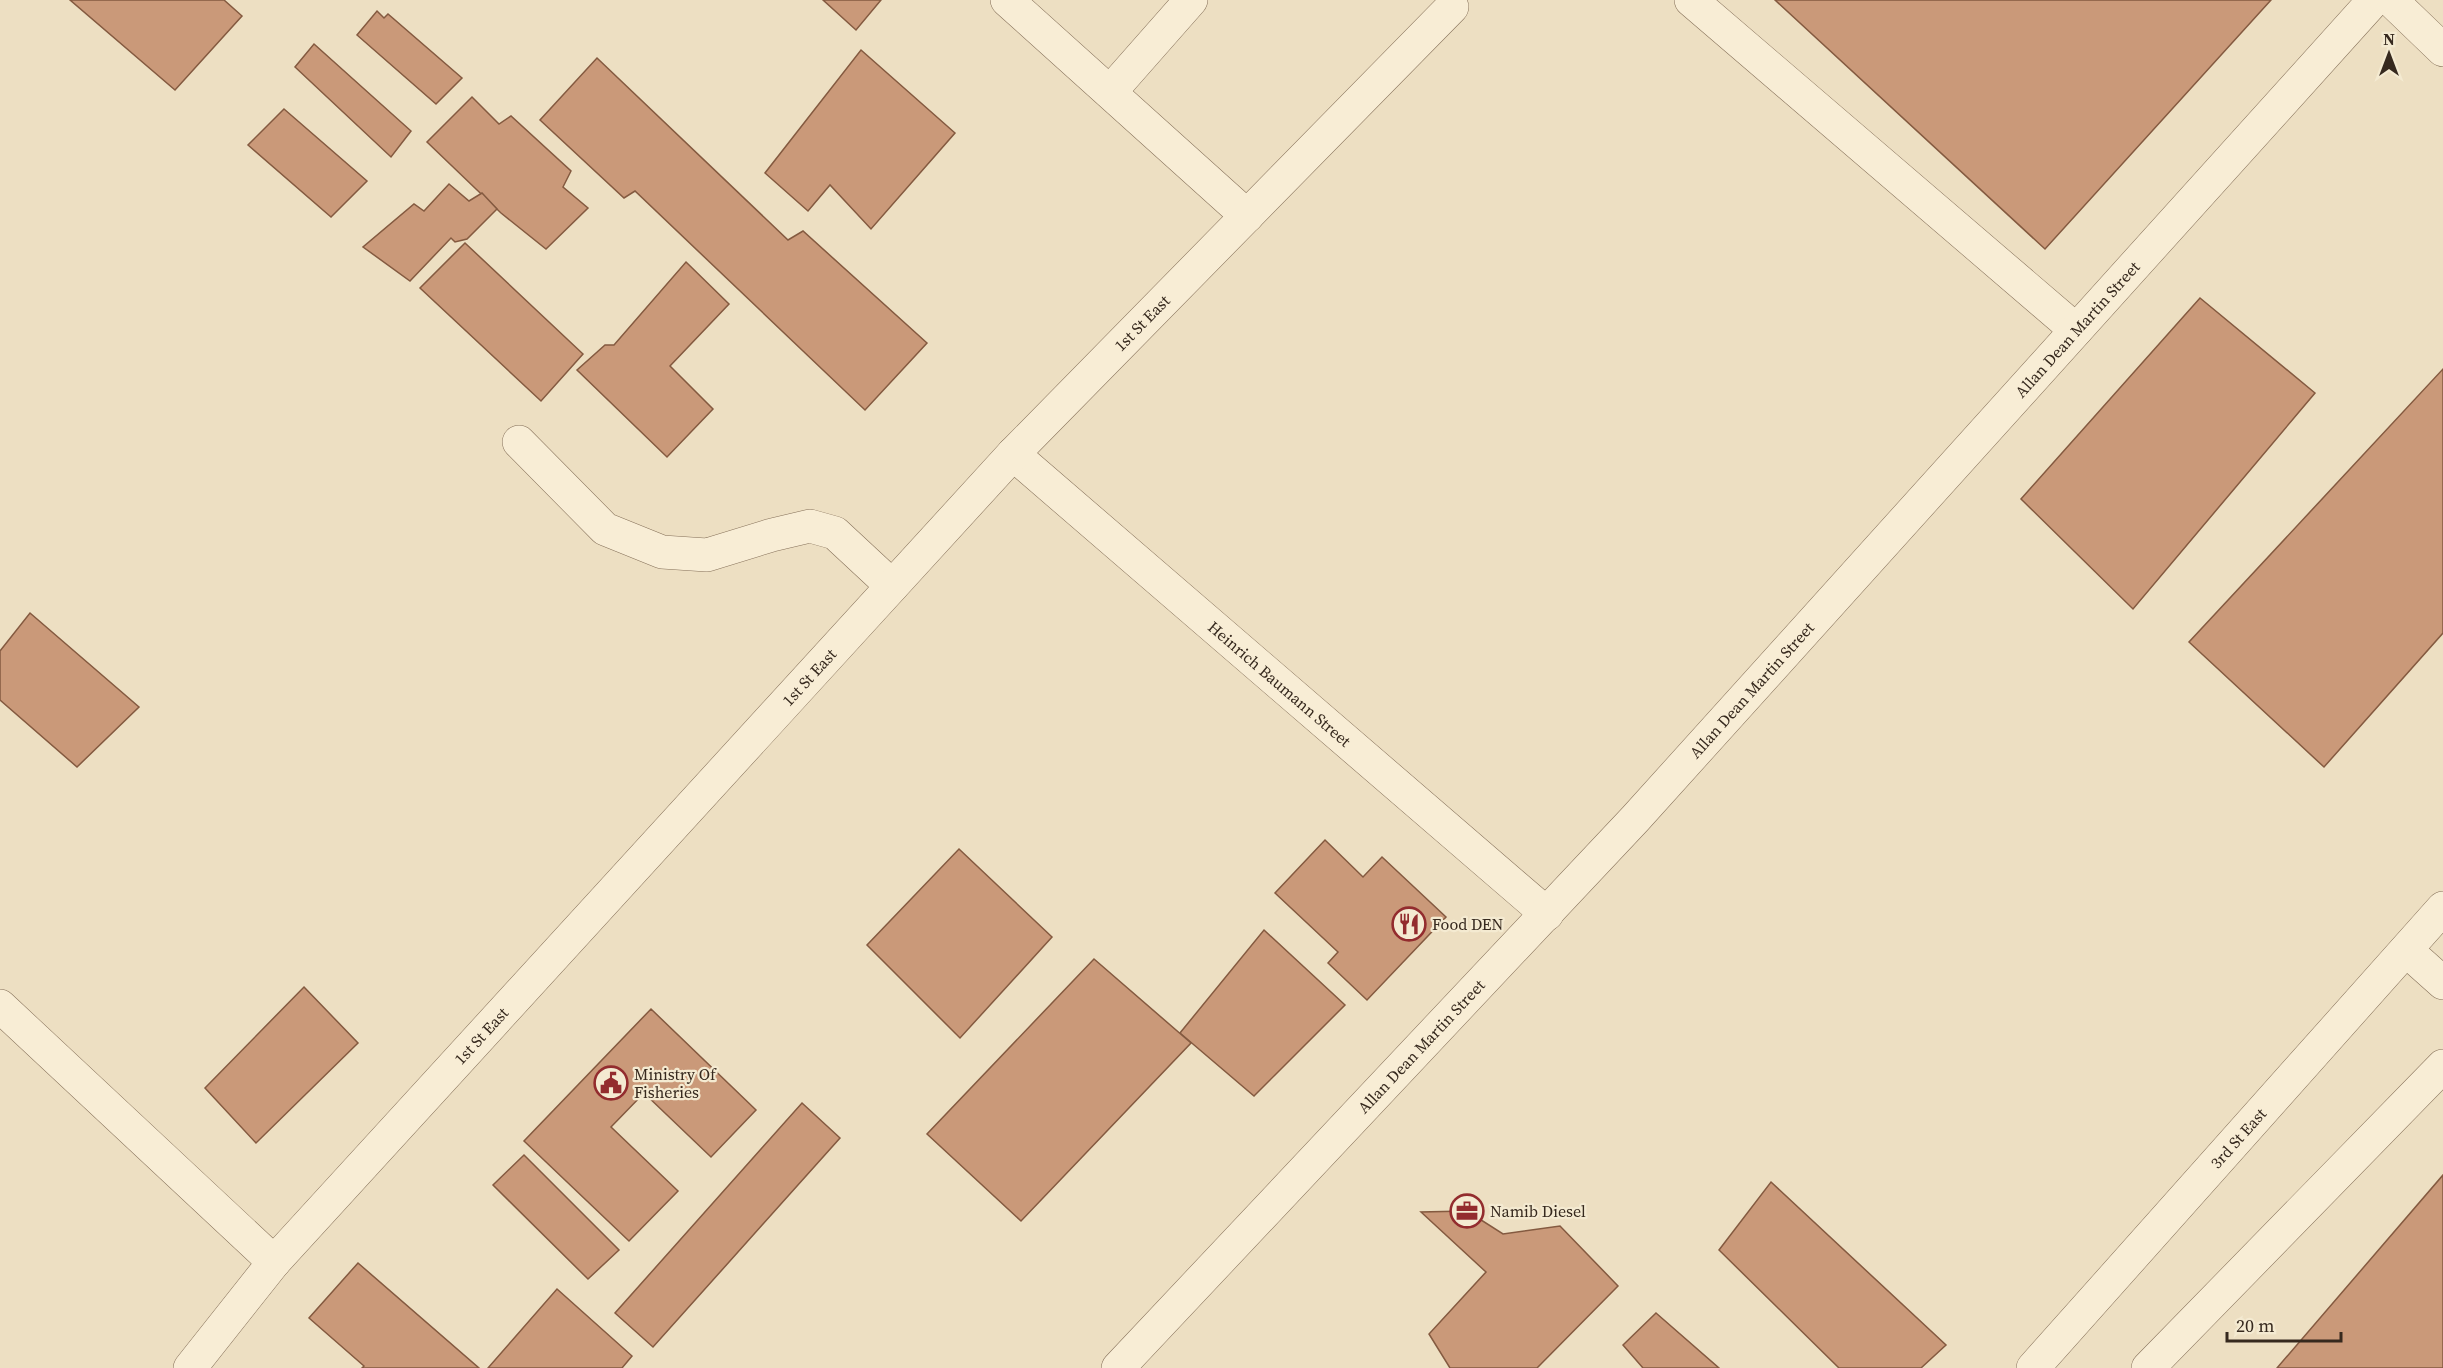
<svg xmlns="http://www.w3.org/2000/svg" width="2443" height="1368" font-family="'Source Serif 4',serif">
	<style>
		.building { fill: #ca9979; stroke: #845a40; stroke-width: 1.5 }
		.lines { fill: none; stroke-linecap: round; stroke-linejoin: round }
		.minor-casing { stroke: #86715a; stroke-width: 34 }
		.minor { stroke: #f8edd5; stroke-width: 33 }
		.labels { text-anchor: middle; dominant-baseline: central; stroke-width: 4.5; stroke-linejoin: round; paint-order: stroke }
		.street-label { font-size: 16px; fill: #36291e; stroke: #f4ead1 }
		.poi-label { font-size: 16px; fill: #36291e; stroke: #f4ead1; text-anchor: start }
	</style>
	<rect width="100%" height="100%" fill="#eddfc2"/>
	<g class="building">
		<path d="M70 0H224L242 16 175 90Z"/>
		<path d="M823 0H881L856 30Z"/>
		<path d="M1775 0H2271L2045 249Z"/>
		<path d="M377 11 384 18 388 14 462 78 436 104 357 35Z"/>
		<path d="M314 44 411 131 391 157 295 67Z"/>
		<path d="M861 50 955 133 871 229 830 185 808 211 765 173Z"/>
		<path d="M597 58 788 240 803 231 927 343 865 410 635 191 624 198 540 120Z"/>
		<path d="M472 97 499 124 511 116 571 171 563 187 588 208 546 249 501 213 427 142Z"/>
		<path d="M284 109 367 181 331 217 248 145Z"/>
		<path d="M449 184 469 201 482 193 497 209 467 239 455 242 451 238 410 281 363 247 414 204 424 211Z"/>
		<path d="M465 243 583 354 541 401 420 288Z"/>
		<path d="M686 262 729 304 670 366 713 409 667 457 577 370 605 345H614Z"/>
		<path d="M2200 298 2315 393 2133 609 2021 499Z"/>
		<path d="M2443 369V633L2324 767 2189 642Z"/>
		<path d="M30 613 139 707 77 767 0 700V651Z"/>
		<path d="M1325 840 1363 877 1382 857 1446 917 1367 1000 1328 963 1338 952 1275 893Z"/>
		<path d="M959 849 1052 937 960 1038 867 945Z"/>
		<path d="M1264 930 1345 1005 1254 1096 1180 1033Z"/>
		<path d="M1094 959 1191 1043 1021 1221 927 1134Z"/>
		<path d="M304 987 358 1043 256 1143 205 1088Z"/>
		<path d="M651 1009 756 1110 711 1157 644 1093 611 1127 678 1191 629 1241 524 1141Z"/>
		<path d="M802 1103 840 1138 653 1347 615 1313Z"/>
		<path d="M524 1155 619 1250 588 1279 493 1185Z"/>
		<path d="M2443 1175V1368H2277Z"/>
		<path d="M1771 1182 1946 1345 1921 1368H1839L1719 1250Z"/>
		<path d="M1467 1211 1503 1234 1560 1226 1618 1286 1537 1368H1450L1429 1334 1486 1272 1421 1212Z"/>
		<path d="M358 1263 479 1368H362L364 1366 309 1318Z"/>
		<path d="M557 1289 632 1356 622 1368H488Z"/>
		<path d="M1656 1313 1719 1368H1643L1623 1345Z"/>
	</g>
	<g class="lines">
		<defs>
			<g id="minor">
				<path d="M1007 0 1247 216"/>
				<path d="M1691 0 2076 330"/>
				<path d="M2391 0 2443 50"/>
				<path d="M1110 92 1191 0"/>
				<path d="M519 442 605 529 662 552 707 555 772 535 810 526 835 533 892 586"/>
				<path id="s1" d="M1013 454 1547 914"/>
				<path d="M2406 950 2443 983"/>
				<path d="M0 1006 274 1262"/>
				<path id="s2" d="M190 1368 274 1262 1013 454 1452 7"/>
				<path id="s3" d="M1118 1368 1635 819 2374 0"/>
				<path id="s4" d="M2033 1368 2443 908"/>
				<path d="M2148 1368 2443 1066"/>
			</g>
		</defs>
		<use href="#minor" class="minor-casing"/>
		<use href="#minor" class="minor"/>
	</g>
	<defs>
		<symbol id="restaurant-ring" viewBox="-11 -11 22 22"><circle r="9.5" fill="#f4ead1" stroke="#932c2e" stroke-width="1.5"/><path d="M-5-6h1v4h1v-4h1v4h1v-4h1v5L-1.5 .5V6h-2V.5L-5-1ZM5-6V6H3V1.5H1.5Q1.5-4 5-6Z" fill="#932c2e"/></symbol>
		<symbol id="civic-ring" viewBox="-11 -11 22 22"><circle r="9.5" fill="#f4ead1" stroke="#932c2e" stroke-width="1.5"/><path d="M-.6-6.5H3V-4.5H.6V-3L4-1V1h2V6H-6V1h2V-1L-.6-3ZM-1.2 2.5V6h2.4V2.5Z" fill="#932c2e"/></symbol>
		<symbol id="office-ring" viewBox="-11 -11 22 22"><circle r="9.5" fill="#f4ead1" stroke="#932c2e" stroke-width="1.5"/><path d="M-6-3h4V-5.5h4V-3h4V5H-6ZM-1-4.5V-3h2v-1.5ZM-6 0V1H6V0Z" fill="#932c2e"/></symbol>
	</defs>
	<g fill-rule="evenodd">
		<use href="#restaurant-ring" x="1390" y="905" width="38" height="38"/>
		<use href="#civic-ring" x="592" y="1064" width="38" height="38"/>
		<use href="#office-ring" x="1448" y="1192" width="38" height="38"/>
	</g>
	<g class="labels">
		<g class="street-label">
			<text stroke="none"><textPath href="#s2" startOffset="1414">1st St East</textPath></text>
			<text stroke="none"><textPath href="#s3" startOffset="1414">Allan Dean Martin Street</textPath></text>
			<text stroke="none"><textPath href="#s2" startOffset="928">1st St East</textPath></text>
			<text stroke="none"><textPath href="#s1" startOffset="352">Heinrich Baumann Street</textPath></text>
			<text stroke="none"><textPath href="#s3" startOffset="928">Allan Dean Martin Street</textPath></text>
			<text stroke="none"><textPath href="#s2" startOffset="442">1st St East</textPath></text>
			<text stroke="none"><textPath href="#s3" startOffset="442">Allan Dean Martin Street</textPath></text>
			<text stroke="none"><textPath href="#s4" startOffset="308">3rd St East</textPath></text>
		</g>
		<g class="poi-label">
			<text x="1432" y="924">Food DEN</text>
			<text x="634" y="1074">Ministry Of<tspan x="634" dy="18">Fisheries</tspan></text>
			<text x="1490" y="1211">Namib Diesel</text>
		</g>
	</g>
	<g transform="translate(2389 54)" stroke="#f4ead1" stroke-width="4.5" paint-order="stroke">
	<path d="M0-4.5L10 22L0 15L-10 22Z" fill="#36291e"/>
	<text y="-9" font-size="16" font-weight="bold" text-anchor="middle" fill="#36291e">N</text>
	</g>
	<path d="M2227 1332v9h114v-9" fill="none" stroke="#36291e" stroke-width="3"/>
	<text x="2236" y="1332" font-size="18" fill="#36291e" stroke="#f4ead1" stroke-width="4.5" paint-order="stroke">20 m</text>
</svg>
